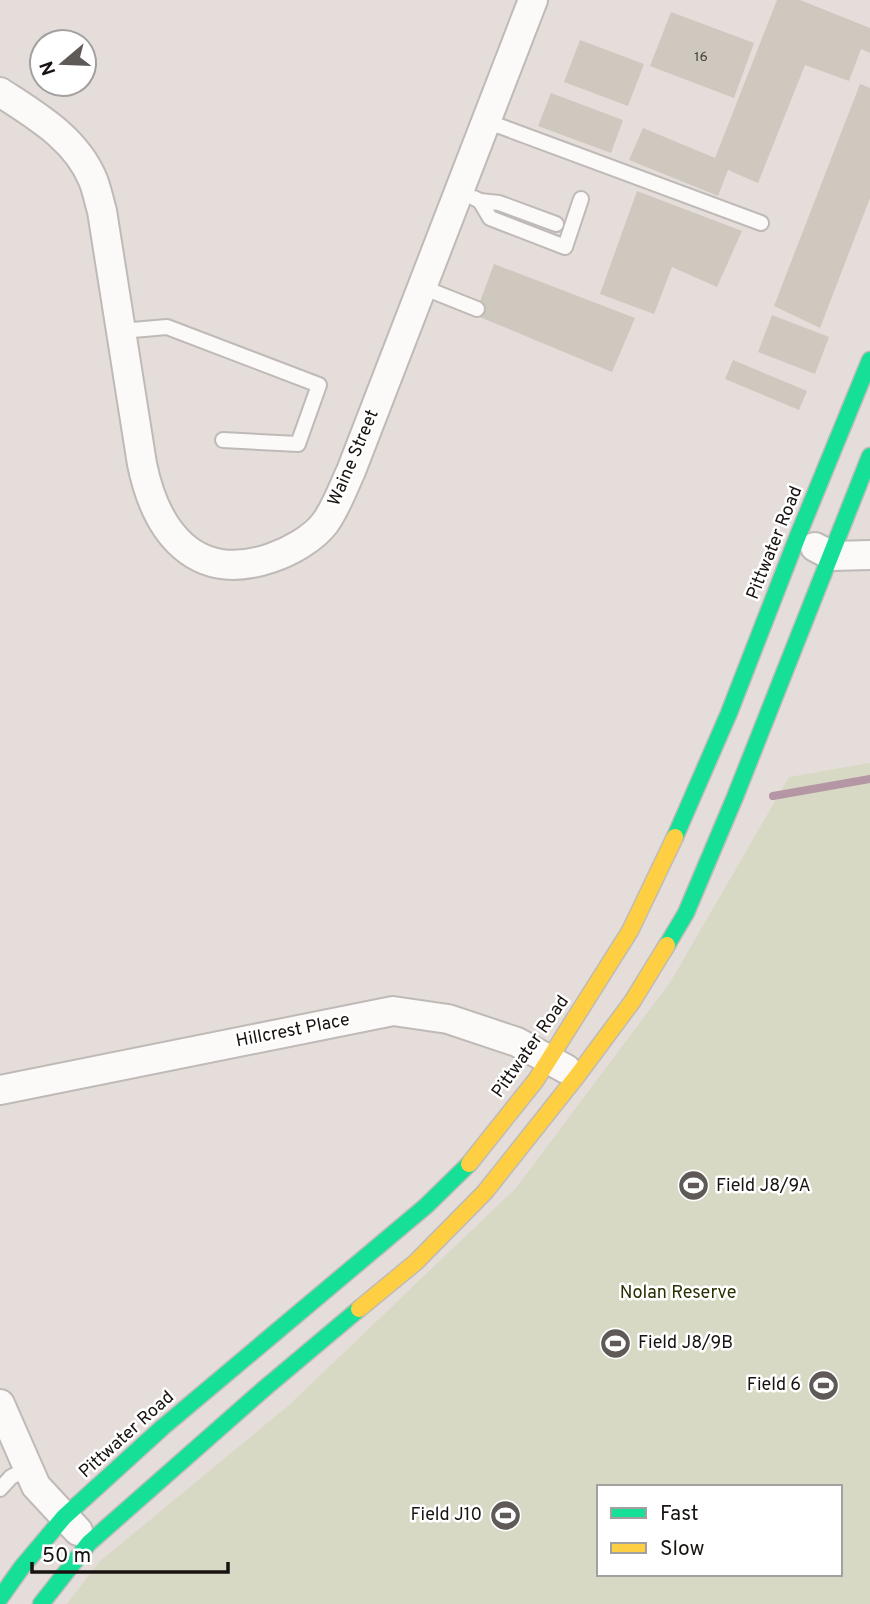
<svg xmlns="http://www.w3.org/2000/svg" width="870" height="1604" font-family="Overpass,sans-serif">
	<style>
		.green { fill: #d7d9c4; fill-rule: evenodd }
		.lines { fill: none; stroke-linecap: round; stroke-linejoin: round }
		.stream { stroke: #b496a4; stroke-width: 8 }
		.building { fill: #cfc8bf }
		.lane-casing { stroke: #bfbab7; stroke-width: 18 }
		.street-casing { stroke: #bfbab7; stroke-width: 32 }
		.fast-casing { stroke: #bebbb9; stroke-width: 19 }
		.slow-casing { stroke: #bebbb9; stroke-width: 19 }
		.lane { stroke: #fbfaf9; stroke-width: 14 }
		.street { stroke: #fbfaf9; stroke-width: 28 }
		.fast { stroke: #16e098; stroke-width: 16 }
		.slow { stroke: #ffcf43; stroke-width: 16 }
		.labels { text-anchor: middle; dominant-baseline: central; stroke-width: 5; stroke-linejoin: round; paint-order: stroke }
		.number-label { font-size: 14px; fill: #47413e }
		.street-label { font-size: 18px; fill: #181311; stroke: #fff }
		.poi-label { font-size: 18px; fill: #181311; stroke: #fff; text-anchor: start }
		.park-label { font-size: 18px; fill: #283000; stroke: #fff }
	</style>
	<rect width="100%" height="100%" fill="#e4ddd9"/>
	<path class="green" d="M870 763V1604H67L99 1562 288 1406 516 1188 671 981 789 777ZM599 1487H840V1574H599Z"/>
	<g class="lines">
		<path class="stream" d="M773 796 870 779"/>
	</g>
	<g class="building">
		<path d="M777 0H800L870 28V53L861 49 849 81 805 65 758 183 728 170 718 196 629 160 643 128 715 158Z"/>
		<path d="M671 12 754 43 734 98 650 66Z"/>
		<path d="M580 40 644 64 628 106 564 82Z"/>
		<path d="M860 84 870 88V198L820 328 774 306Z"/>
		<path d="M551 93 623 120 611 153 538 126Z"/>
		<path d="M637 191 742 231 717 287 672 267 654 314 600 294Z"/>
		<path d="M494 264 635 318 612 372 475 315Z"/>
		<path d="M772 315 829 337 815 374 758 352Z"/>
		<path d="M733 360 807 391 799 410 725 379Z"/>
	</g>
	<g class="lines">
		<defs>
			<g id="lane">
				<path d="M486 121 761 223"/>
				<path d="M474 198 480 201 499 203 556 224"/>
				<path d="M480 201 490 218 565 247 581 199"/>
				<path d="M422 287 477 309"/>
				<path d="M121 331 167 327 319 385 298 444 223 440"/>
				<path d="M0 1489 11 1477 27 1469"/>
			</g>
			<g id="street">
				<path d="M0 92C35 115 76 138 93 180 97 190 99 201 102 211L142 464C156 532 195 584 271 558 289 552 313 539 325 523 336 508 343 488 351 471L533 0"/>
				<path d="M815 547 832 556 870 555"/>
				<path d="M0 1090 393 1011 448 1019 517 1042 566 1069"/>
				<path d="M0 1404 36 1486 78 1531"/>
			</g>
			<g id="fast">
				<path d="M675 837 729 713 797 538 870 360"/>
				<path d="M667 945 686 913 735 797 870 456"/>
				<path d="M0 1598 22 1567 64 1517 163 1427 426 1206 469 1164"/>
				<path d="M41 1604 89 1543 265 1388 359 1309"/>
			</g>
			<g id="slow">
				<path d="M469 1164 536 1080 630 931 675 837"/>
				<path d="M359 1309 416 1262 485 1192 577 1076 632 1002 667 945"/>
			</g>
		</defs>
		<use href="#lane" class="lane-casing"/>
		<use href="#street" class="street-casing"/>
		<use href="#fast" class="fast-casing"/>
		<use href="#slow" class="slow-casing"/>
		<use href="#lane" class="lane"/>
		<use href="#street" class="street"/>
		<use href="#fast" class="fast"/>
		<use href="#slow" class="slow"/>
	</g>
	<defs>
		<symbol id="stadium-disc" viewBox="-11 -11 22 22"><circle r="9.5" fill="#5f5a57" stroke="#fff"/><path d="M0-5a6.5 5 0 1 0 0 10a6.5 5 0 1 0 0-10ZM-3.5-1.8h7v3.6h-7Z" fill="#fff"/></symbol>
	</defs>
	<g fill-rule="evenodd">
		<use href="#stadium-disc" x="676" y="1168" width="35" height="35"/>
		<use href="#stadium-disc" x="598" y="1326" width="35" height="35"/>
		<use href="#stadium-disc" x="806" y="1368" width="35" height="35"/>
		<use href="#stadium-disc" x="488" y="1498" width="35" height="35"/>
	</g>
	<g class="labels">
		<g class="number-label">
			<text x="701" y="57">16</text>
		</g>
		<g class="street-label">
			<text transform="translate(354 458) rotate(-67)">Waine Street</text>
			<text transform="translate(775 543) rotate(-68)">Pittwater Road</text>
			<text transform="translate(293 1031) rotate(-11)">Hillcrest Place</text>
			<text transform="translate(531 1047) rotate(-55)">Pittwater Road</text>
			<text transform="translate(127 1435) rotate(-42)">Pittwater Road</text>
		</g>
		<g class="poi-label">
			<text x="716" y="1186">Field J8/9A</text>
			<text x="638" y="1343">Field J8/9B</text>
			<text x="801" y="1385" text-anchor="end">Field 6</text>
			<text x="482" y="1515" text-anchor="end">Field J10</text>
		</g>
		<g class="park-label">
			<text x="678" y="1293">Nolan Reserve</text>
		</g>
	</g>
	<rect x="597" y="1485" width="245" height="91" fill="#ffffff" stroke="#a3a1a0" stroke-width="2"/>
	<rect x="611" y="1508" width="35" height="10" fill="#16e098" stroke="#a3a1a0" stroke-width="2"/>
	<text x="660" y="1520" font-size="21" fill="#181311">Fast</text>
	<rect x="611" y="1543" width="35" height="10" fill="#ffcf43" stroke="#a3a1a0" stroke-width="2"/>
	<text x="660" y="1555" font-size="21" fill="#181311">Slow</text>
	<g transform="translate(63 63) rotate(251)"><circle r="33" fill="#ffffff" stroke="#a3a1a0" stroke-width="2"/>
	<path d="M0-5L12 26L0 18L-12 26Z" fill="#5f5a57"/>
	<text y="-10" font-size="19" font-weight="bold" text-anchor="middle" fill="#181311">N</text>
	</g>
	<path d="M32 1562v10h196v-10" fill="none" stroke="#181311" stroke-width="3.5"/>
	<text x="42" y="1562" font-size="21" fill="#181311" stroke="#ffffff" stroke-width="5" paint-order="stroke">50 m</text>
</svg>
